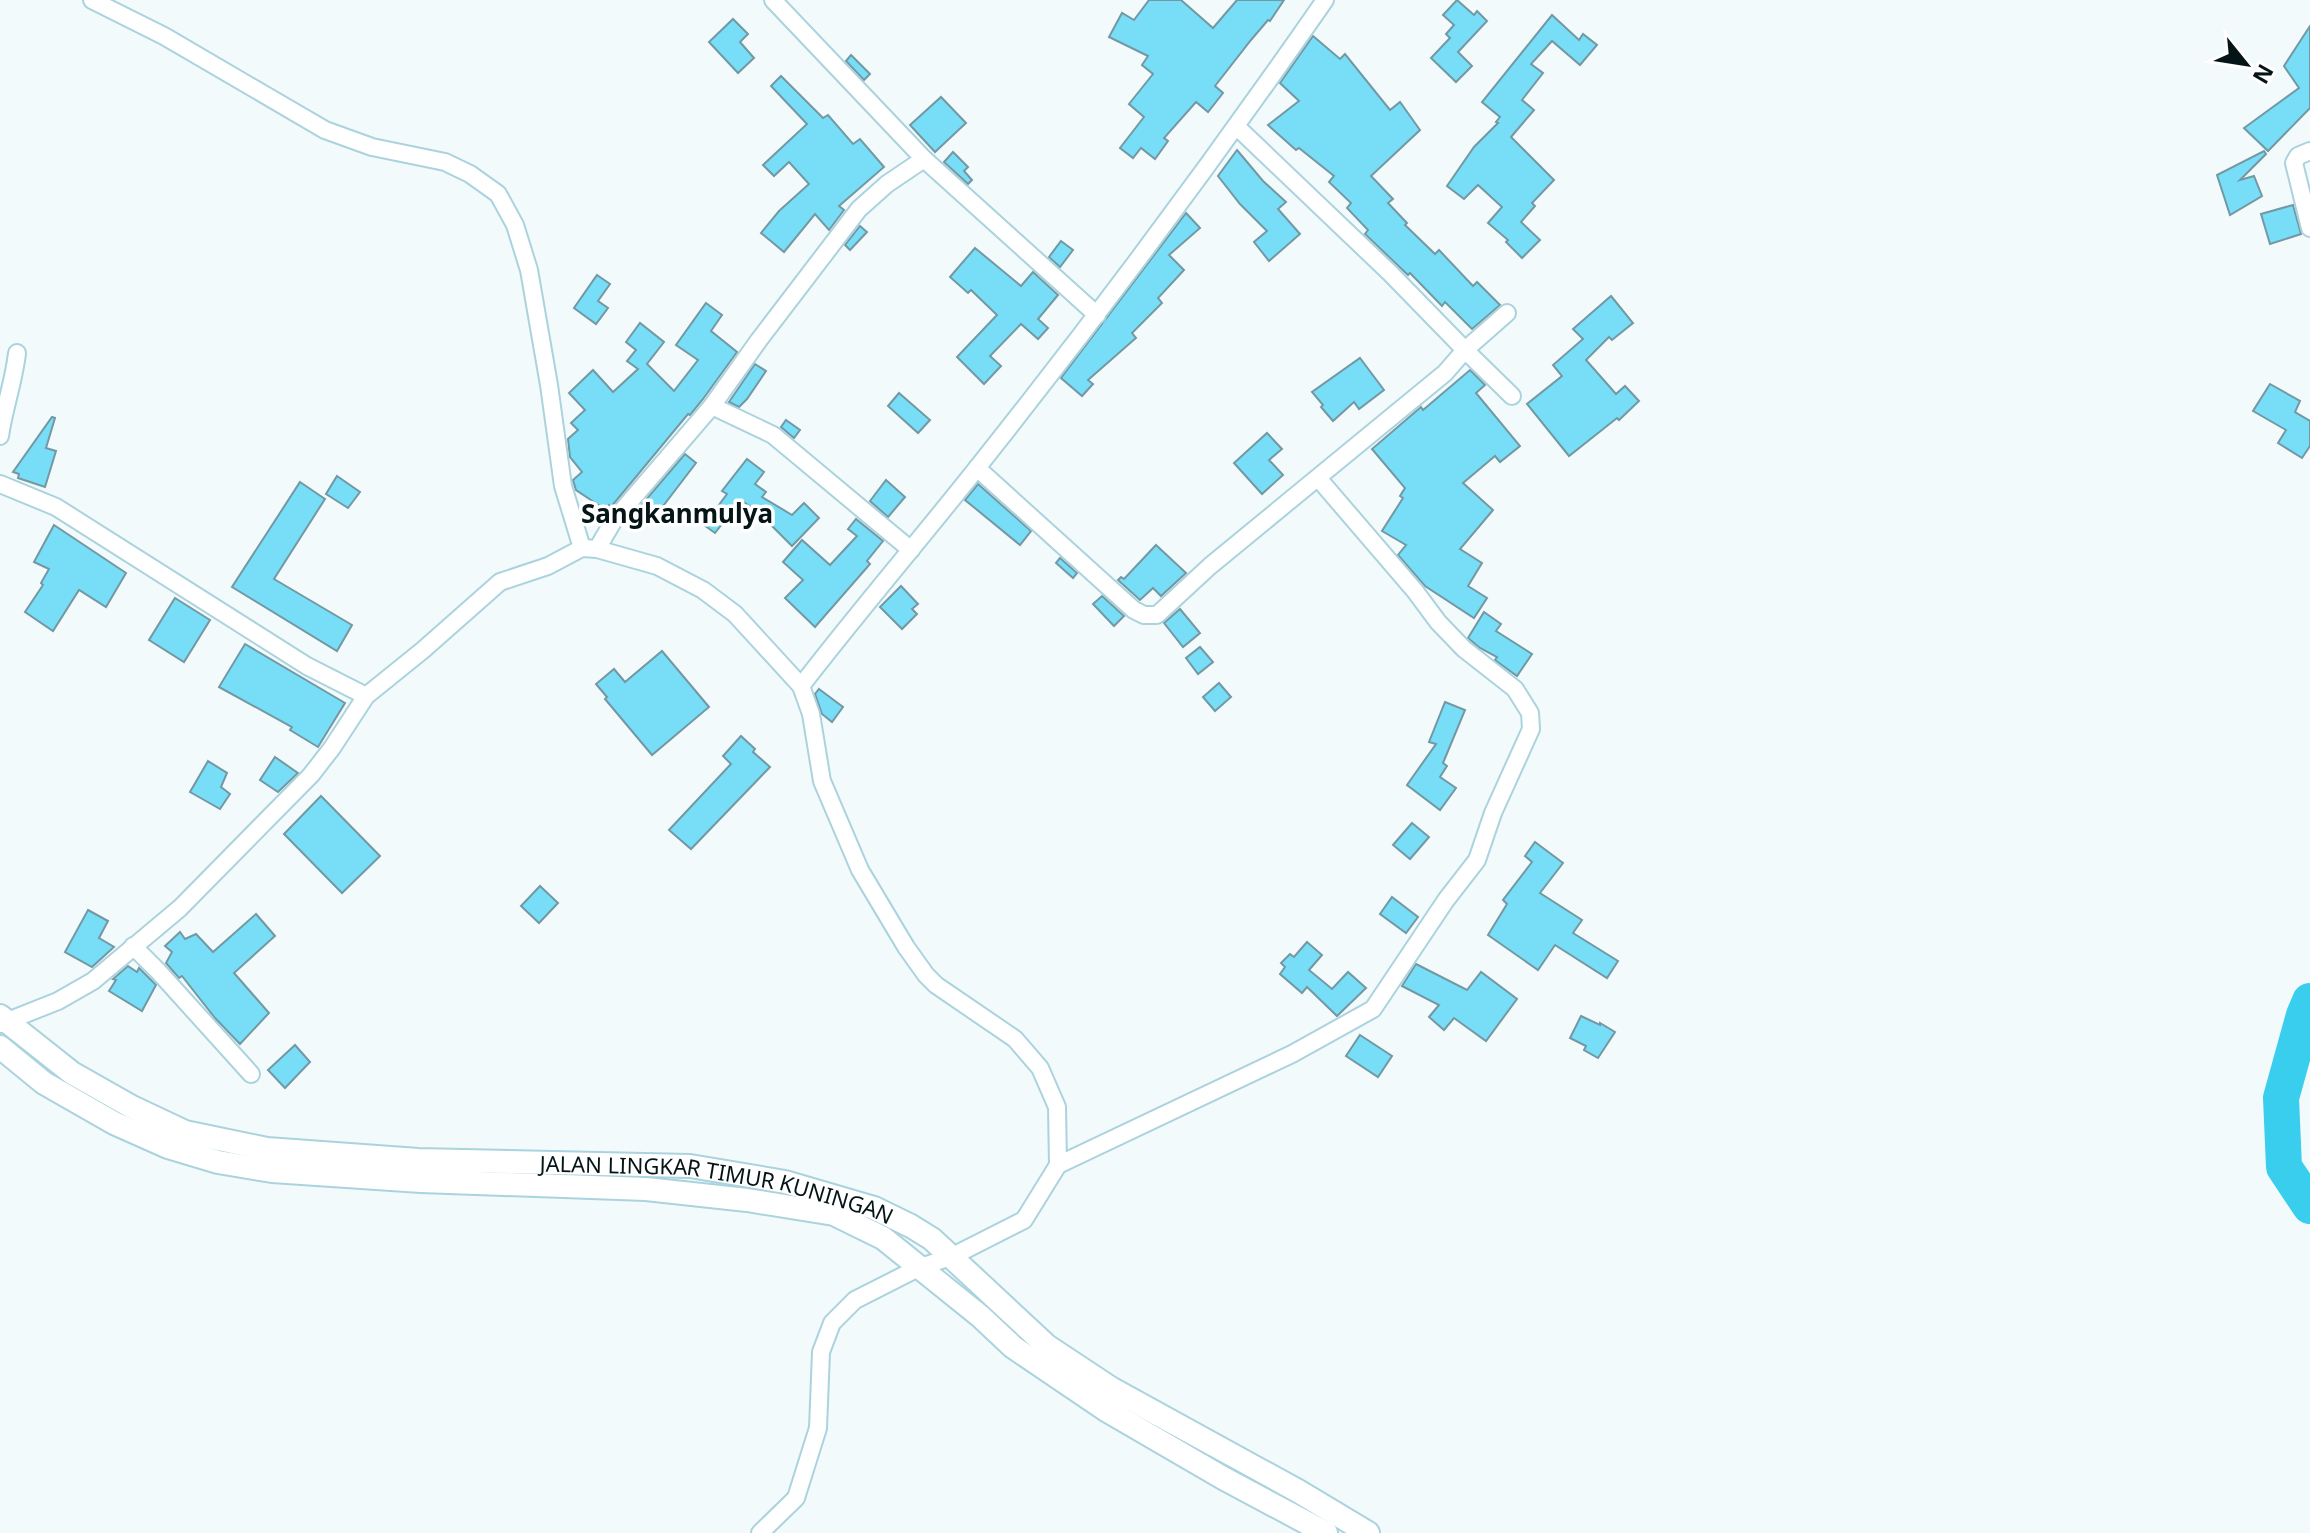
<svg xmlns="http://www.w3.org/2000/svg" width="2310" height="1533" font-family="'Noto Sans',sans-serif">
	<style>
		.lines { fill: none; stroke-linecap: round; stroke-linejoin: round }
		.river { stroke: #3aceee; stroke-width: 36 }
		.building { fill: #78def8; stroke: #7299a3; stroke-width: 2 }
		.minor-casing { stroke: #abd3de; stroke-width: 20 }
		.secondary-casing { stroke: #abd3de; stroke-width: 26 }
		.minor { stroke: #fff; stroke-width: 16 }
		.secondary { stroke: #fff; stroke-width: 22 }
		.labels { text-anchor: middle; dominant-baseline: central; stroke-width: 7; stroke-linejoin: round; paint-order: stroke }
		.street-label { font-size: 22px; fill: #051417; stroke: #fff }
		.quarter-label { font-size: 26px; font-weight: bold; fill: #051417; stroke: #fff }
	</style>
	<rect width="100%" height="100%" fill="#f2fafc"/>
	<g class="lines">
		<path class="river" d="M2310 1001 2304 1015 2281 1098 2284 1167 2310 1206"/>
	</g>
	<g class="building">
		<path d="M1149 0H1181L1213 28 1237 0H1284L1270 21 1268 20 1251 40 1215 86 1223 93 1208 112 1196 102 1164 138 1168 141 1155 159 1141 148 1133 158 1120 148 1144 117 1129 104 1153 74 1142 65 1148 56 1109 37 1122 13 1134 20Z"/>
		<path d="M1457 0 1474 15 1477 11 1487 21 1458 52 1472 66 1456 82 1431 58 1450 38 1446 34 1454 25 1443 15Z"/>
		<path d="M1552 15 1579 40 1583 34 1597 45 1580 65 1552 41 1531 64 1543 73 1522 100 1534 110 1511 137 1554 180 1532 203 1535 206 1521 222 1540 240 1522 258 1506 242 1508 240 1488 223 1502 207 1478 185 1464 199 1447 186 1474 147 1498 123 1496 122 1500 117 1482 102Z"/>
		<path d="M733 19 748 34 740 42 754 58 738 73 709 42Z"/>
		<path d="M2310 26V108L2268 151 2244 128 2299 88 2284 66Z"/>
		<path d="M1313 36 1340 59 1345 54 1390 110 1400 102 1420 130 1371 176 1393 199 1388 203 1407 223 1405 225 1435 254 1439 250 1473 286 1477 282 1500 305 1472 329 1445 302 1442 306 1410 273 1408 275 1365 234 1368 230 1347 208 1351 203 1329 182 1334 176 1299 148 1296 150 1268 125 1299 101 1280 83Z"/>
		<path d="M851 55 870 74 864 80 846 61Z"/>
		<path d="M781 76 823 118 828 115 853 144 860 139 884 167 839 206 844 210 829 230 815 214 784 252 761 233 779 211 809 184 789 162 774 176 763 165 807 124 771 86Z"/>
		<path d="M941 97 966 123 935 152 910 125Z"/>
		<path d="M1237 150 1263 181 1286 202 1278 209 1300 234 1269 261 1254 242 1267 231 1240 204 1218 176Z"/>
		<path d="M2264 151 2266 154 2240 180 2254 176 2262 196 2230 215 2217 175Z"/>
		<path d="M953 152 968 167 964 171 972 180 968 184 944 162Z"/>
		<path d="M2293 205 2301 234 2270 244 2261 214Z"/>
		<path d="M1186 213 1200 228 1169 255 1184 270 1158 298 1162 303 1132 333 1136 338 1088 380 1093 384 1082 396 1061 378Z"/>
		<path d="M860 226 867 232 850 250 845 245Z"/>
		<path d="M1061 241 1073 250 1060 267 1049 257Z"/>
		<path d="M975 248 1021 286 1033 272 1058 295 1038 319 1048 328 1038 339 1021 324 990 356 1001 366 984 384 957 357 997 315 971 290 968 293 950 277Z"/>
		<path d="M597 275 610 284 598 301 608 308 596 324 574 308Z"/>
		<path d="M1611 296 1633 323 1612 340 1609 337 1586 360 1616 394 1625 386 1639 401 1619 420 1617 418 1569 456 1527 404 1562 376 1553 365 1583 339 1573 329Z"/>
		<path d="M706 303 722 315 711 331 737 352 703 399 690 415 688 414 611 507 609 505 606 510 576 490 573 480 582 472 570 457 568 439 578 430 571 423 585 410 569 393 593 370 613 392 638 369 627 361 636 350 626 342 640 323 664 342 647 364 674 391 698 360 676 345Z"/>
		<path d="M1360 358 1384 390 1359 409 1354 402 1333 421 1321 407 1323 405 1312 392Z"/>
		<path d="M755 364 766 371 747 399 739 407 729 402Z"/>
		<path d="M1470 370 1485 385 1476 393 1520 446 1500 462 1495 456 1463 483 1493 510 1460 549 1482 563 1468 586 1487 598 1474 618 1425 586 1398 555 1406 545 1382 531 1403 498 1400 496 1405 488 1372 449 1421 407 1423 410Z"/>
		<path d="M2270 384 2300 401 2295 412 2310 421V446L2302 458 2278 443 2286 430 2253 411Z"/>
		<path d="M899 393 930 420 918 433 888 406Z"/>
		<path d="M52 417 55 418 46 448 56 451 45 487 18 478 19 474 13 472Z"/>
		<path d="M786 420 800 430 794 438 781 427Z"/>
		<path d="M1267 433 1282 449 1269 460 1283 475 1262 494 1234 463Z"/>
		<path d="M685 454 696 463 660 510 657 508 636 530 627 522Z"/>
		<path d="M747 459 764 472 755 484 766 492 762 497 792 515 804 503 819 518 792 546 759 513 741 500 715 533 704 525 727 494 722 491Z"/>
		<path d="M337 476 360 492 348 508 326 494Z"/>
		<path d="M886 480 905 497 888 517 870 501Z"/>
		<path d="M300 482 325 499 274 579 352 625 337 651 232 587Z"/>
		<path d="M978 484 1031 531 1020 545 965 500Z"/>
		<path d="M856 519 883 541 867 561 870 564 815 627 785 598 803 580 783 562 802 540 830 565 857 536 848 529Z"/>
		<path d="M54 525 126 573 106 607 79 590 53 631 25 612 43 585 41 583 49 569 34 562Z"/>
		<path d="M1156 545 1186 573 1161 596 1153 588 1140 600 1118 580 1121 577 1124 579Z"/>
		<path d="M1060 558 1077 573 1073 578 1056 563Z"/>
		<path d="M901 586 918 604 912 609 917 614 902 629 880 607Z"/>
		<path d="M1102 596 1124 616 1114 626 1093 604Z"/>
		<path d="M175 598 210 620 184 662 149 640Z"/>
		<path d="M1180 609 1200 633 1183 647 1164 623Z"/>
		<path d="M1484 612 1501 624 1496 631 1532 654 1517 676 1495 660 1497 657 1480 648 1468 638Z"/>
		<path d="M245 644 345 703 318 747 290 730 292 727 219 687Z"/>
		<path d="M1200 647 1213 662 1198 674 1186 658Z"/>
		<path d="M662 651 709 707 652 755 605 699 607 697 596 684 614 669 625 682Z"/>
		<path d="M1219 683 1231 697 1215 711 1203 697Z"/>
		<path d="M819 689 843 707 832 722 822 714 815 694Z"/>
		<path d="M1445 702 1465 710 1443 763 1447 766 1440 777 1456 788 1440 810 1407 785 1436 744 1429 742Z"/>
		<path d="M741 736 755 749 753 752 770 767 691 849 669 830 731 764 723 756Z"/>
		<path d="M275 757 298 773 278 792 260 780Z"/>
		<path d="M208 761 227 773 221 787 230 794 220 809 190 792Z"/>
		<path d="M321 796 380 856 342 893 284 834Z"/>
		<path d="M1412 823 1429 837 1410 859 1393 845Z"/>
		<path d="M1535 842 1563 863 1540 893 1582 920 1573 933 1618 961 1607 978 1555 945 1538 970 1488 935 1507 904 1503 900 1532 862 1525 856Z"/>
		<path d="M540 886 558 903 539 923 521 906Z"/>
		<path d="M1392 897 1418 917 1406 933 1380 914Z"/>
		<path d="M88 910 108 921 99 938 114 947 92 967 65 952Z"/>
		<path d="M256 914 275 936 234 973 269 1013 240 1044 215 1018 182 976 179 978 166 963 172 952 165 946 180 932 185 939 196 934 213 952Z"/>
		<path d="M1307 942 1322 955 1309 970 1332 989 1348 972 1366 988 1337 1016 1307 987 1302 993 1280 974 1285 967 1281 963 1290 954 1294 957Z"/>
		<path d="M1416 964 1467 990 1481 972 1517 999 1486 1041 1454 1018 1444 1030 1429 1017 1439 1005 1402 986Z"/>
		<path d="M128 966 137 972 139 968 156 985 142 1011 109 991 116 980 113 979Z"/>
		<path d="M1581 1016 1600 1025V1023L1615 1032 1598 1058 1584 1050 1586 1046 1570 1038Z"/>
		<path d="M1360 1035 1392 1056 1378 1077 1346 1056Z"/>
		<path d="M295 1045 310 1062 285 1088 268 1070Z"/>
	</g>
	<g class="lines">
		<defs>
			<g id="minor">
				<path d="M92 0 164 36 325 130 372 147 445 162 470 174 498 194 515 225 529 270 549 385 563 486 582 548"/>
				<path d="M773 0 924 159"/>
				<path d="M2310 151 2298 156 2294 163 2310 228"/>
				<path d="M1507 313 1465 350 1512 396"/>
				<path d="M712 406 773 435 911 550"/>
				<path d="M0 436C4 408 14 381 17 353"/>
				<path d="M977 468 1134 610 1144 615H1157L1210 566 1445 373 1465 350 1390 273 1237 127"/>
				<path d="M0 484 56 507 307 666 366 696"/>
				<path d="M597 549 614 520 712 406 759 340 859 209 887 184 924 159 1097 315"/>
				<path d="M133 946 158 971 251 1074"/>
				<path d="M0 1024 58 1001 93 981 180 908 311 775 332 748 366 696 423 650 500 582 548 566 582 548 597 549 657 566 703 590 735 614 801 686"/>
				<path d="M1058 1165 1292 1054 1373 1009 1446 900 1477 860 1493 813 1531 729 1530 713 1515 689 1464 649 1438 622 1415 591 1318 478"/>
				<path d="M760 1533 796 1498 818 1428 821 1352 832 1323 855 1300 920 1267 951 1257 1024 1220 1058 1165 1057 1107 1040 1068 1015 1039 936 985 926 975 906 947 860 870 822 781 811 714 801 686C858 612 919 541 977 468 1098 316 1214 160 1325 0"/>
			</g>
			<g id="secondary">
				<path id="s1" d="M0 1016 72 1073 132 1107 185 1132 267 1149 418 1160 690 1166 785 1182 874 1208 911 1226 932 1239 1047 1346 1112 1389 1298 1491 1368 1533"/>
				<path d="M0 1047 44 1083 114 1123 168 1147 218 1162 272 1171 421 1181 646 1189 747 1200 834 1214 883 1238 980 1316 1013 1347 1106 1410 1223 1478 1326 1533"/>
			</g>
		</defs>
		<use href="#minor" class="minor-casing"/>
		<use href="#secondary" class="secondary-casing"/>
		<use href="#minor" class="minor"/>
		<use href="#secondary" class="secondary"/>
	</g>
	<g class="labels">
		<g class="street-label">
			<text stroke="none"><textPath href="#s1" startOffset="756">JALAN LINGKAR TIMUR KUNINGAN</textPath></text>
		</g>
		<g class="quarter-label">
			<text x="677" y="513">Sangkanmulya</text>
		</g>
	</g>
	<g transform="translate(2246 64) rotate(120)" stroke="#ffffff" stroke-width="6" paint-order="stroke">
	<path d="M0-6L14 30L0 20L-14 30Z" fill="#051417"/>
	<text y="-12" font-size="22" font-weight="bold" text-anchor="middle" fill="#051417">N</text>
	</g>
</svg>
